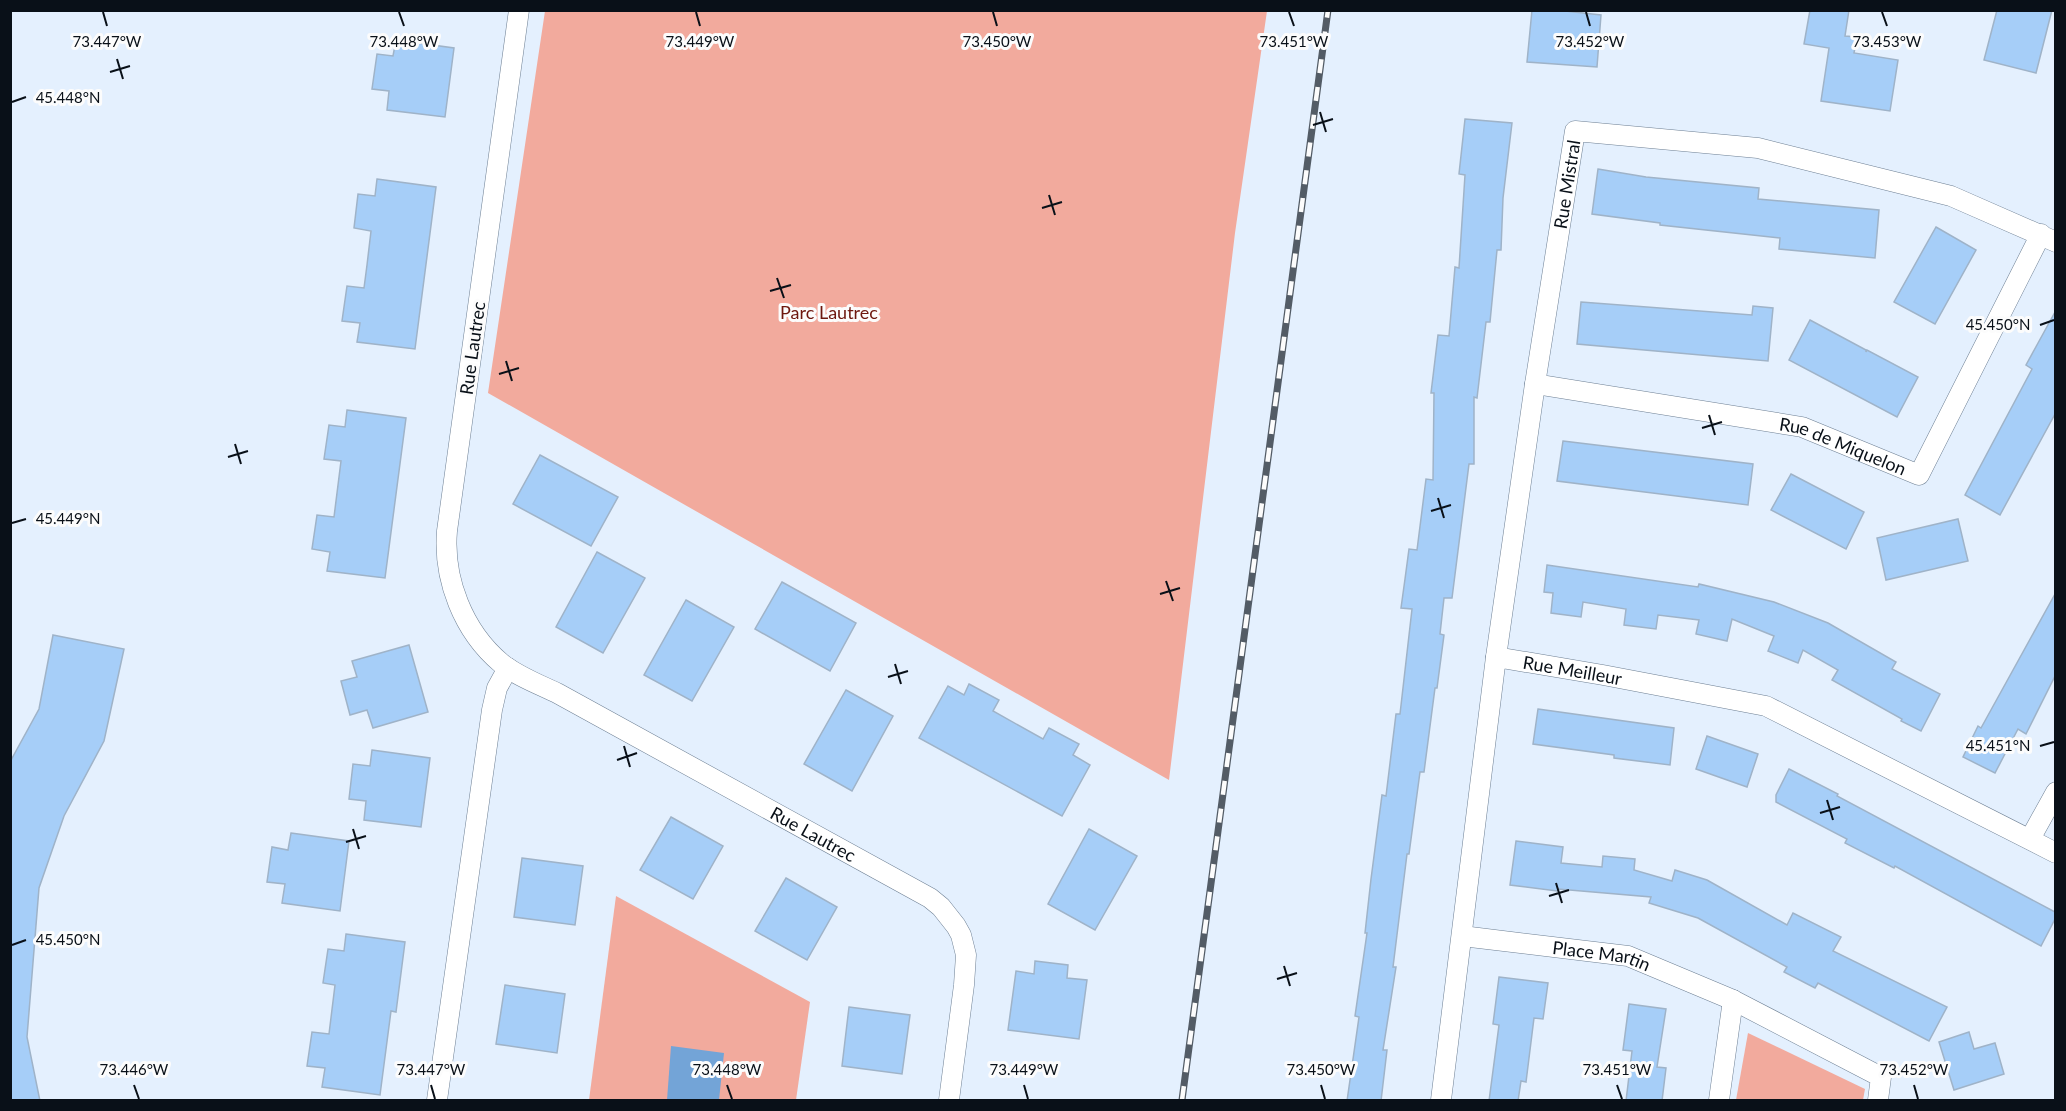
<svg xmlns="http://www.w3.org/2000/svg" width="2066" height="1111" font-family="Lato,sans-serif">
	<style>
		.green { fill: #f2aa9d }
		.water { fill: #73a4d7 }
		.building { fill: #a6cef8; stroke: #9fb3c8; stroke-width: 1.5 }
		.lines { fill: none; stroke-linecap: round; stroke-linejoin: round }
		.street-casing { stroke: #6d7f93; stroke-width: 21 }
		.street { stroke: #fff; stroke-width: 20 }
		.rail-casing { stroke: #535c66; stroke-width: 7 }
		.rail { stroke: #fcfcfc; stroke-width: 4.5; stroke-dasharray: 14; stroke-linecap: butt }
		.ticks { fill: none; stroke: #091018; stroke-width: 2 }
		.labels { text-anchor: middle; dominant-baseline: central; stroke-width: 6; stroke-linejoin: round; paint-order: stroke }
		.street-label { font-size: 18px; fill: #091018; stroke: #fcfcfc }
		.park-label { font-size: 18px; fill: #6d170e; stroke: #fcfcfc }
		.ticks-label { font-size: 15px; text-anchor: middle; fill: #091018; stroke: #fcfcfc; stroke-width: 6; stroke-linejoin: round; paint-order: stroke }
	</style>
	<rect width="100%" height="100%" fill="#e4f0fe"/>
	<g class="green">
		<path d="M545 11H1267L1235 233 1169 780 488 393Z"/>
		<path d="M616 896 810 1002 796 1100H589Z"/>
		<path d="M1748 1033 1865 1089 1863 1100H1736Z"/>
	</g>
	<path class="water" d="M671 1046 724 1053 719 1100H667Z"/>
	<g class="building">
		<path d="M1532 10H1556L1601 15 1597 67 1527 62Z"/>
		<path d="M1810 10H1849L1845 36 1857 37 1854 53 1898 60 1890 111 1821 101 1829 48 1804 44Z"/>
		<path d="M1997 10H2052L2036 73 1984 60Z"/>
		<path d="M396 40 454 48 445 117 387 110 389 91 372 89 377 54 393 56Z"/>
		<path d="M1465 119 1512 123 1503 198 1501 250H1497L1490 322H1486L1477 398 1474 397V464H1469L1452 598H1444L1440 634 1444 635 1437 688H1435L1424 772H1420L1409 854H1407L1393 967H1396L1383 1050H1387L1381 1101H1347L1359 1017 1355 1016 1367 933H1365L1371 879 1382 795 1386 796 1396 714H1400L1412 609 1401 608 1405 579 1409 549 1417 550 1426 479 1433 480 1434 393H1431L1438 335 1449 336 1455 267 1459 268 1465 175 1459 174Z"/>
		<path d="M1598 169 1646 177 1759 188 1758 199 1879 210 1875 258 1779 249 1780 238 1660 225V223L1592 214Z"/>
		<path d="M377 179 436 187 415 349 357 342 360 323 342 321 347 286 364 288 367 265 371 231 354 228 358 194 375 196Z"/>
		<path d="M1936 227 1976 250 1935 324 1894 302Z"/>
		<path d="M1581 302 1752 315 1753 306 1773 308 1768 361 1577 344Z"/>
		<path d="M2055 312V414L2000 515 1965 495 2032 369 2026 365Z"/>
		<path d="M1810 320 1866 350V352L1867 350 1918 377 1897 417 1789 360Z"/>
		<path d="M347 410 406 418 385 578 327 571 330 552 312 549 317 515 334 517 341 461 324 459 329 425 345 427Z"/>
		<path d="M1563 441 1753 464 1748 505 1557 481Z"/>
		<path d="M540 455 618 497 591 546 513 504Z"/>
		<path d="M1791 474 1864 512 1846 549 1771 510Z"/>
		<path d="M1958 519 1968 561 1886 580 1877 538Z"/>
		<path d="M597 552 645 578 603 653 556 627Z"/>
		<path d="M1547 565 1698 587 1699 584 1774 602 1828 623 1896 662 1892 669 1940 694 1921 731 1901 721 1902 719 1832 680 1838 670 1803 650 1798 663 1768 651 1774 636 1732 619 1727 641 1696 634 1699 620 1658 615 1656 629 1624 625 1626 609 1583 602 1581 617 1551 613 1553 593 1544 592Z"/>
		<path d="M782 582 856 623 830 671 755 629Z"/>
		<path d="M2055 594V676L2026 734 2018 729 1995 773 1963 757 1978 726 1981 728Z"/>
		<path d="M686 600 734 627 692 701 644 675Z"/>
		<path d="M53 635 124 649 104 741 64 816 39 888 27 1037 40 1101H10V762L39 709Z"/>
		<path d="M409 645 428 712 373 728 367 710 350 715 341 681 357 677 352 661Z"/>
		<path d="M969 684 999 700 993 711 1043 739 1049 728 1079 744 1073 755 1090 765 1062 816 919 738 948 686 964 695Z"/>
		<path d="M846 690 893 716 852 791 804 764Z"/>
		<path d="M1538 709 1674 728 1670 765 1614 758V755L1533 744Z"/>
		<path d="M1707 736 1758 754 1747 787 1696 769Z"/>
		<path d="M372 750 430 758 421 827 364 820 366 801 349 799 353 764 370 766Z"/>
		<path d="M1789 769 1838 794 1837 796 2055 912V919L2041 946 1895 866 1894 868 1845 843 1847 839 1776 802V795Z"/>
		<path d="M671 817 723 846 693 899 640 870Z"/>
		<path d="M1089 829 1137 856 1095 930 1048 904Z"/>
		<path d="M291 833 349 841 340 911 282 903 285 884 267 882 272 847 288 850Z"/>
		<path d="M1516 841 1563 847 1561 863 1602 867 1603 856 1635 859 1634 870 1672 881 1675 870 1707 880 1787 925 1793 913 1841 937 1833 951 1947 1007 1929 1041 1818 983 1815 988 1784 972 1787 967 1698 918 1649 903 1651 897 1558 889 1557 891 1510 885Z"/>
		<path d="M522 858 583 866 575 925 514 917Z"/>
		<path d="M786 878 837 907 807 960 755 931Z"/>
		<path d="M346 934 405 942 396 1012 391 1011 380 1095 322 1087 325 1068 307 1066 312 1032 329 1034 335 985 323 983 328 949 344 951Z"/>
		<path d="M1035 961 1068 965 1067 978 1087 980 1079 1039 1008 1030 1016 971 1034 974Z"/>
		<path d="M1499 977 1548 983 1543 1019 1534 1018 1526 1082 1521 1081 1518 1101H1489L1499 1025 1493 1024Z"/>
		<path d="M505 985 565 994 557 1053 496 1044Z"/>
		<path d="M1629 1004 1666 1009 1657 1067 1666 1068 1662 1101H1626L1632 1051 1623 1050Z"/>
		<path d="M849 1007 910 1015 902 1074 842 1066Z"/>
		<path d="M1969 1032 1974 1049 1995 1043 2004 1074 1954 1090 1939 1042Z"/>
	</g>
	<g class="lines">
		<defs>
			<g id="street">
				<path id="s1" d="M519 10 447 531C443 579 463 631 501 663 517 676 538 684 557 693L930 898 941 907 956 926 961 935 966 955 964 985 949 1100"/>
				<path id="s2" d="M1535 384 1802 427 1919 475 2041 234"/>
				<path id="s3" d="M1496 657 1535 384 1575 131 1758 148 1951 196 2056 242"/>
				<path d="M2030 839 2056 792"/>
				<path id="s4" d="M1462 936 1628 956 1733 1000 1881 1077 1878 1100"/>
				<path d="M437 1100 492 710 497 688 508 668"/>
				<path id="s5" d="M1441 1100 1496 657 1603 675 1766 706 2056 853"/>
				<path d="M1719 1100 1733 1000"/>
			</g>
		</defs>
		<use href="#street" class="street-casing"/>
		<use href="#street" class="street"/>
		<defs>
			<path id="rail" d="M1182 1100 1328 10"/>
		</defs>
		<use href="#rail" class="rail-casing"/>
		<use href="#rail" class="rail"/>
	</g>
	<path class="ticks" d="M103 12 107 26M399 12 404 26M696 12 700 26M993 12 997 26M1289 12 1294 26M1586 12 1590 26M1882 12 1887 26M117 59 123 79M110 72 130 66M12 102 26 97M1320 112 1326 132M1313 125 1333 119M1049 195 1055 215M1042 208 1062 202M777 278 784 298M770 291 791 285M2040 325 2054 320M506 361 512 381M499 374 519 368M1709 415 1715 435M1702 428 1722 422M235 444 241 464M228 457 248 451M1438 498 1444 518M1431 511 1451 505M12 523 26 519M1166 581 1173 601M1160 594 1180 588M895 664 901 684M888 677 908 671M624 746 630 767M2040 746 2054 742M617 760 637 753M1827 800 1833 820M1820 813 1840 807M353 829 359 849M346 842 366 836M1556 883 1562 903M1549 896 1569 890M12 945 26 940M1284 966 1290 986M1277 979 1297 973M134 1085 139 1099M431 1085 435 1099M727 1085 732 1099M1024 1085 1028 1099M1321 1085 1325 1099M1617 1085 1622 1099M1914 1085 1918 1099"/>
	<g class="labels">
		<g class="street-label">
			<text stroke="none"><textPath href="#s3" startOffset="478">Rue Mistral</textPath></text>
			<text transform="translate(472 348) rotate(-82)">Rue Lautrec</text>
			<text stroke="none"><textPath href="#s2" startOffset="315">Rue de Miquelon</textPath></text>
			<text stroke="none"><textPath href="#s5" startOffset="524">Rue Meilleur</textPath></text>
			<text stroke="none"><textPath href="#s1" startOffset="1030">Rue Lautrec</textPath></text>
			<text stroke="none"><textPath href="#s4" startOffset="141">Place Martin</textPath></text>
		</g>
		<g class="park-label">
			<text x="829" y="312">Parc Lautrec</text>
		</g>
	</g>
	<g class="ticks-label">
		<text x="107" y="47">73.447°W</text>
		<text x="404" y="47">73.448°W</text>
		<text x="700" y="47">73.449°W</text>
		<text x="997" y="47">73.450°W</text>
		<text x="1294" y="47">73.451°W</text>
		<text x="1590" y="47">73.452°W</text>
		<text x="1887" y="47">73.453°W</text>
		<text x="68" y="103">45.448°N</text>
		<text x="1998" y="330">45.450°N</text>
		<text x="68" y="524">45.449°N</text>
		<text x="1998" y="751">45.451°N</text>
		<text x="68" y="945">45.450°N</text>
		<text x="134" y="1075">73.446°W</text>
		<text x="431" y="1075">73.447°W</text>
		<text x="727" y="1075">73.448°W</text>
		<text x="1024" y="1075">73.449°W</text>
		<text x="1321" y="1075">73.450°W</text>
		<text x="1617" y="1075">73.451°W</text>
		<text x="1914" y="1075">73.452°W</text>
	</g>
	<rect width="2066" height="1111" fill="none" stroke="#091018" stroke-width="24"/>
</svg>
